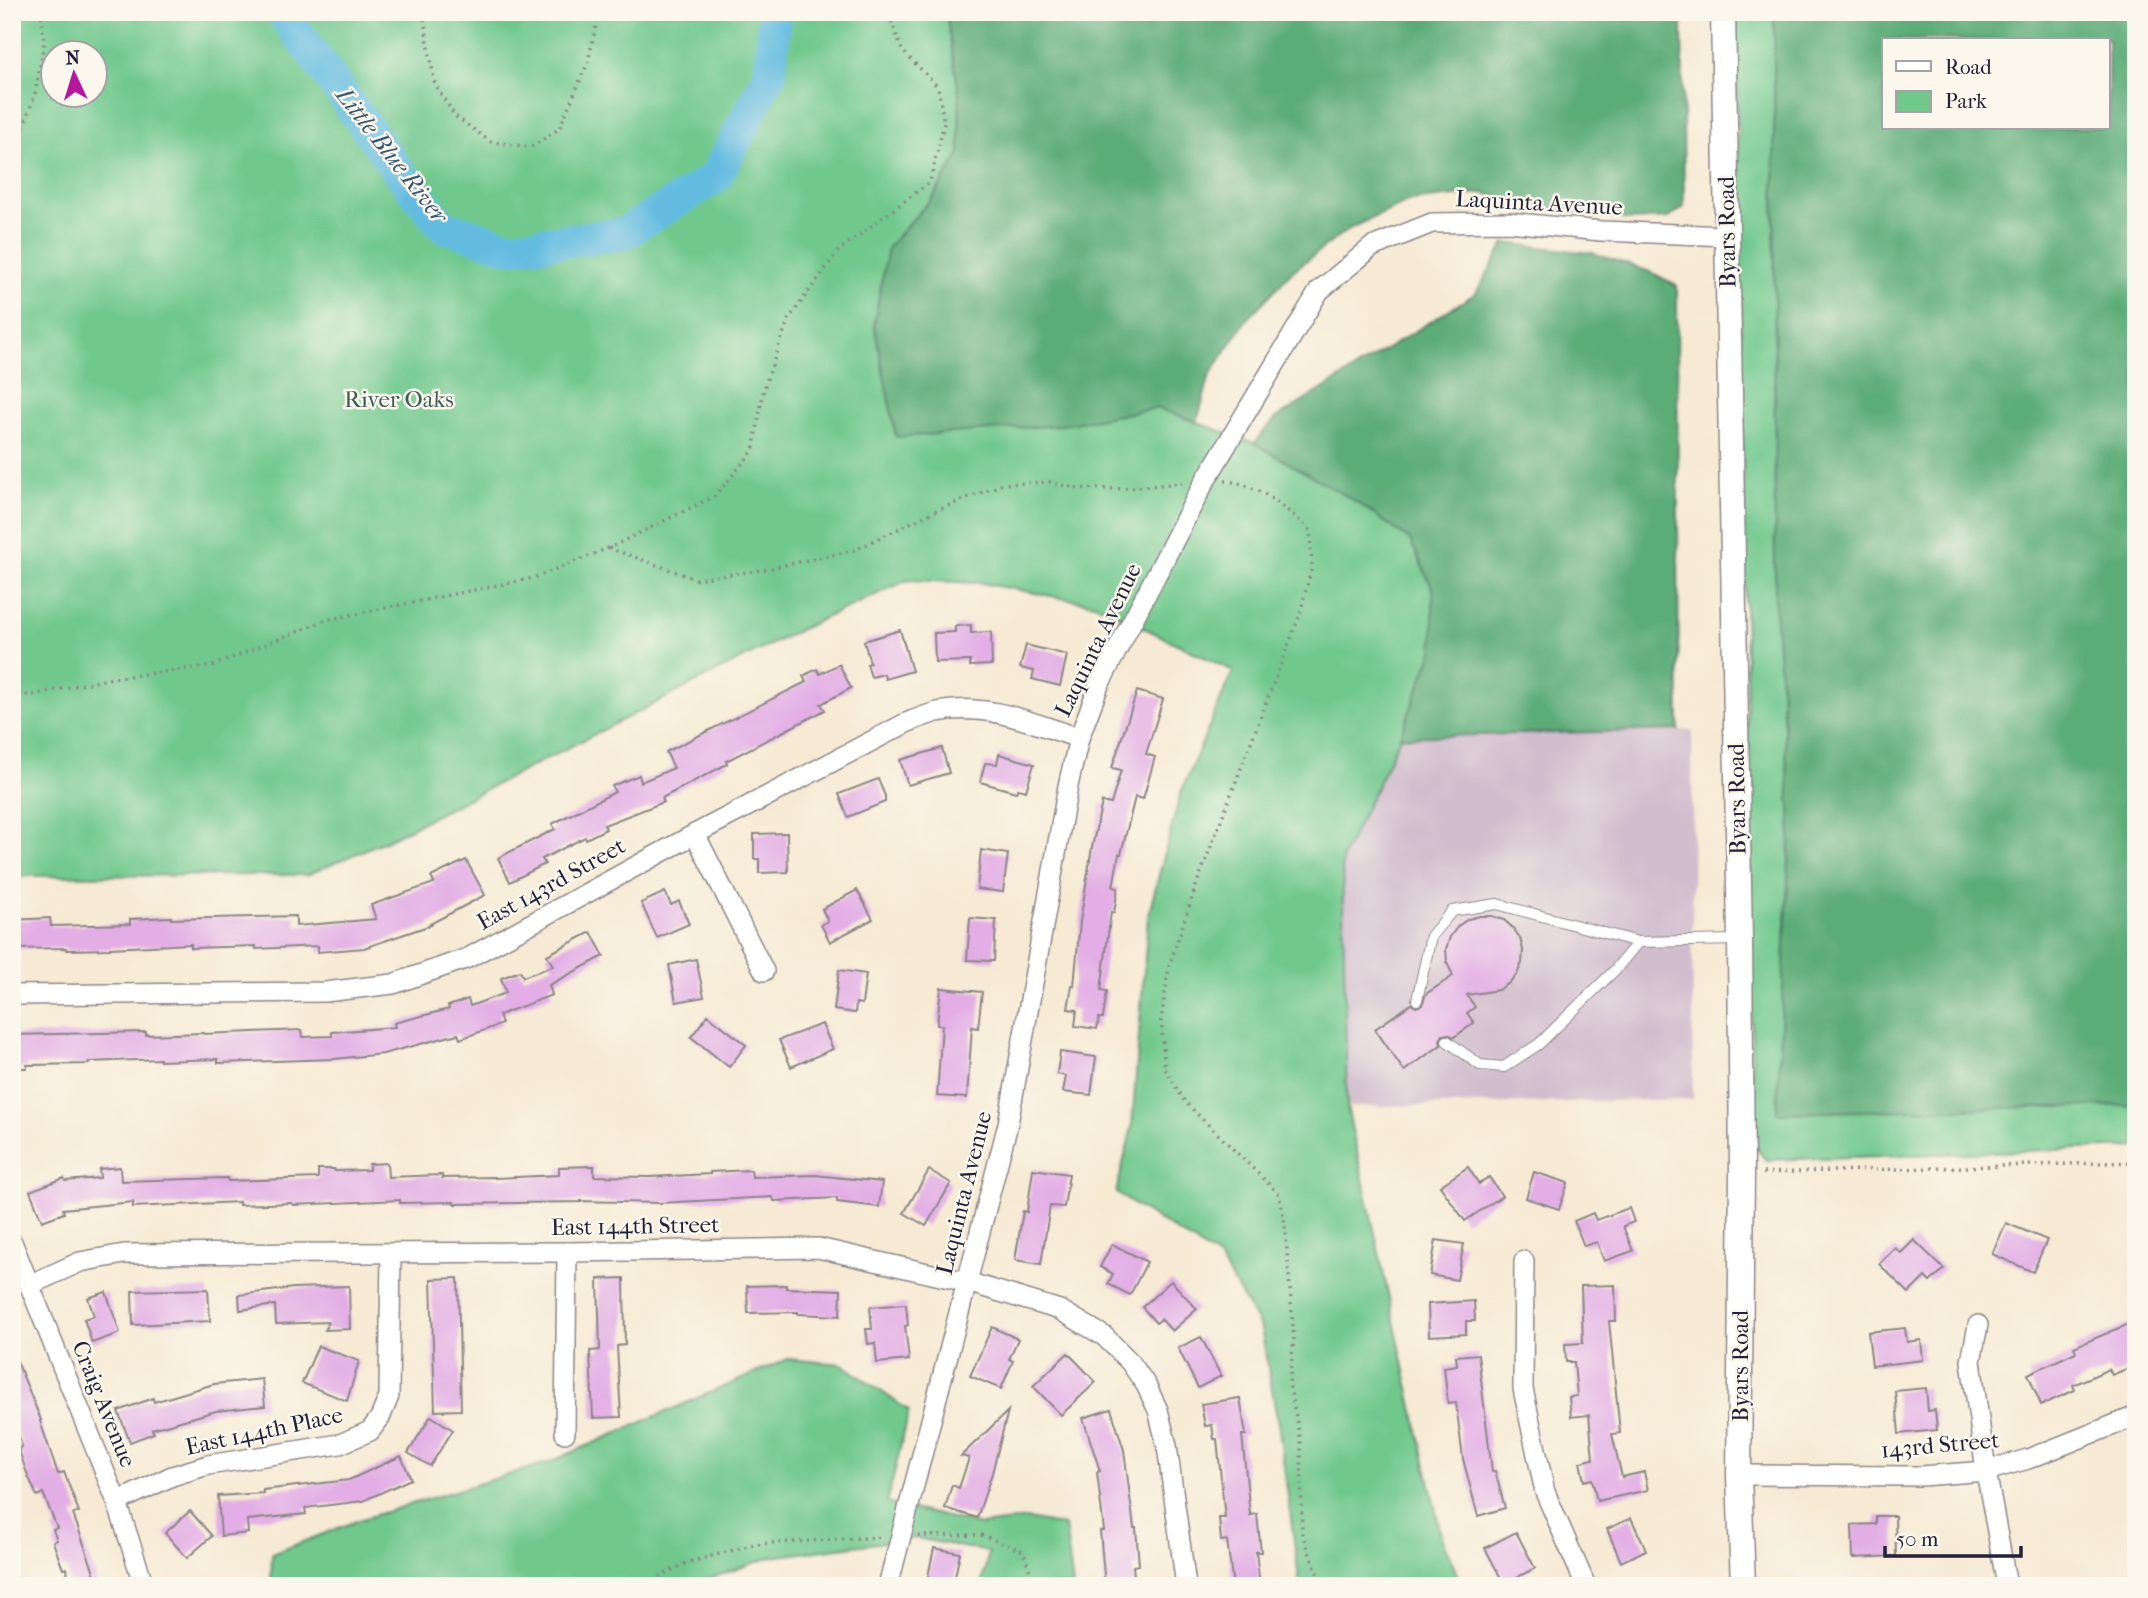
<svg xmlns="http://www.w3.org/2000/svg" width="2148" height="1598" font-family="'IM FELL French Canon',serif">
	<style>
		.industrial { fill: #d0bdcd }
		.green { fill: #70c88d; stroke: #497564; stroke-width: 2; fill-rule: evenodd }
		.forest { fill: #5cac78; stroke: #3f675a; stroke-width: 2; fill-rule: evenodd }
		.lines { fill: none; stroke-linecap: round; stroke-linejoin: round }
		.river { stroke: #63bce0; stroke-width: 33 }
		.building { fill: #e2aee5 }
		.service-casing { stroke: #8c8688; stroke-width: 12 }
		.minor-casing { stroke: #8c8688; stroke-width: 22 }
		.tertiary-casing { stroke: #8c8688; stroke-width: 27 }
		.path { stroke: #8c8688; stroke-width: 3.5; stroke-dasharray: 2 5; stroke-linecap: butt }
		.service { stroke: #fff; stroke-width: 10 }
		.minor { stroke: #fff; stroke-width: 19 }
		.tertiary { stroke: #fff; stroke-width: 24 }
		.labels { text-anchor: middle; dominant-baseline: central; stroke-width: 5; stroke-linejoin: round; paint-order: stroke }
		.street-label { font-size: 23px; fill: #22223b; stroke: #fbf7ec }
		.park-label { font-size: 23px; fill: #3d5c58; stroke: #fbf7ec }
		.water-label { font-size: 24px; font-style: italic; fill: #395875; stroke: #fbf7ec }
	</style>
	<rect width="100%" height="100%" fill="#fbf7ec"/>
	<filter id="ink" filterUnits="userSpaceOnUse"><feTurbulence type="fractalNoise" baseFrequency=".0143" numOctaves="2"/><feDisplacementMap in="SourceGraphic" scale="14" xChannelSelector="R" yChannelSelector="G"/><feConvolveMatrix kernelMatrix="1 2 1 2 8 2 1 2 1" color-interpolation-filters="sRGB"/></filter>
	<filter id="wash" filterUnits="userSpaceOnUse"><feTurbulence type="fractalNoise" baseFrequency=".00686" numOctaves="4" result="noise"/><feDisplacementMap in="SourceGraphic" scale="28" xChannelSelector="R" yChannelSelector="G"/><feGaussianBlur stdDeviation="1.57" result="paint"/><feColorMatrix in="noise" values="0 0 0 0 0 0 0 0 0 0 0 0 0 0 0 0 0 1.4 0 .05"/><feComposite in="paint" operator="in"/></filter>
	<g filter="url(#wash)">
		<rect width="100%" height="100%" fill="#f6ead4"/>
		<path class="industrial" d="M1692 730 1693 1099 1347 1107 1342 858 1400 737Z"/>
		<g class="green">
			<path d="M12 12H946L959 94 960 153 934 196 888 247 1062 425 1157 408 1254 443 1360 504 1410 540 1433 589V651L1405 727 1342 858 1347 1107 1442 1539 1462 1586H1300L1279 1429 1261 1328 1219 1258 1116 1193 1132 1127 1148 917 1181 792 1233 671 1095 604 981 583 908 580 807 626 389 839 307 875 12 876ZM52 52H94V94H52Z"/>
			<path d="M1736 12H1774L1775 608 1791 819 1777 1112 2136 1105V1147L1766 1160 1756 1148 1753 1125Z"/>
			<path d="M788 1359 842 1364 909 1411 887 1503 981 1525 1028 1519 1065 1526 1073 1586H981L989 1552 915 1538 771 1557 689 1586H271L272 1554 359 1520 550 1462Z"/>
		</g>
		<g class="forest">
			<path d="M946 12H1682L1684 207 1669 218 1630 220 1545 207 1482 193 1410 201 1349 229 1294 270 1247 319 1210 375 1197 422 1157 408 1062 425 896 437 874 324 888 247 934 196 960 153 959 94Z"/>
			<path d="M1774 12H2136V1105L1777 1113 1791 819 1775 608ZM1884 40H2108V128H1884Z"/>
			<path d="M1505 243 1593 253 1651 272 1677 286 1679 730 1400 737 1433 651V589L1410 540 1360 504 1254 443 1275 419 1476 293Z"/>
		</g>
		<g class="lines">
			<path class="river" d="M282 12 399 172 443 226 509 247 623 234 715 178 770 74 775 12"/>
		</g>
		<g id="blocks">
			<g class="building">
				<path d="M971 625V633L991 632 992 665 970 666V661L935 662 934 633 955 632V626Z"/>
				<path d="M900 630 912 671 885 679 884 674 871 677 867 664 870 663 864 641Z"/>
				<path d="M1026 645 1067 655 1060 686 1032 679 1034 671 1020 668Z"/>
				<path d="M839 664 851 688 821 704 825 710 726 761 727 764 662 798 664 802 604 825 606 829 586 839 585 837 542 859 545 864 510 882 498 858 555 829 552 824 615 792 612 786 639 775 641 782 674 768 666 752 806 682 803 676 817 669 820 674Z"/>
				<path d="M1137 691 1163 699 1146 754 1155 757 1143 799 1135 797 1121 854H1119L1113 887 1118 888 1114 913 1111 912 1101 990 1107 991 1103 1018H1099L1097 1029 1075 1026 1077 1010 1068 1009 1072 985 1074 986 1080 922 1092 847 1102 802 1111 804 1121 770 1112 768Z"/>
				<path d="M942 748 949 773 908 785 900 760Z"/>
				<path d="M999 754 1034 764 1026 791 1018 789 1016 792 980 782 985 763 997 764Z"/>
				<path d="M878 779 885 796V802L848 817 839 794Z"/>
				<path d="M787 833 788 872 759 873V859H754V834Z"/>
				<path d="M981 850 1008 854 1003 892 977 889Z"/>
				<path d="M466 860 485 895 430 924 431 925 364 948 318 952V946L256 949V946L191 948V944L110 948V949L67 950 66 948 12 949V920L50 918 51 926 130 924V919L171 917V919L296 916V926L376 919 371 905 434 883 431 877Z"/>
				<path d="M857 890 873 919 830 942 821 925 828 921 822 909Z"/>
				<path d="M665 892 671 905 679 901 689 924 657 938 641 903Z"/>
				<path d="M1480 916H1492L1504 920 1513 928 1520 938 1523 950 1522 963 1517 974 1509 983 1498 990 1467 995 1475 1007 1467 1013 1474 1023 1454 1037 1448 1034 1443 1035 1440 1040 1441 1045 1404 1071 1375 1029 1411 1004 1416 1007 1422 1005 1426 994 1453 976 1447 962 1446 949 1450 937 1458 926 1468 919Z"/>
				<path d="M970 918 996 920 994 961 967 960Z"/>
				<path d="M591 932 604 956 549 985 552 995 499 1015 502 1024 460 1039 458 1034 383 1054 334 1059 218 1063V1059L160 1061V1059L89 1062V1064L27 1065V1068H12V1035L146 1032V1035L203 1033 204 1034 302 1030 303 1037 332 1036V1032L395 1027 394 1023 449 1009 448 1006 468 999 470 1006 506 993 501 978 520 971 523 977 553 966 547 955Z"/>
				<path d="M696 959 704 997 676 1002 669 965Z"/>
				<path d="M839 970 866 974 862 1004 856 1003 855 1013 834 1010Z"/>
				<path d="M941 988 982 992 978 1028 972 1027 967 1098 937 1096 942 1025H937Z"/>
				<path d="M708 1015 746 1045 729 1067 691 1037Z"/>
				<path d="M822 1024 833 1049 791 1067 779 1040Z"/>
				<path d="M1060 1052 1096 1057 1091 1095 1063 1092 1066 1076 1057 1074Z"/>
				<path d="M387 1163 388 1177 442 1175V1178L495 1177V1178L559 1175V1167L594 1166V1176L649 1177 710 1174V1172L751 1170 752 1177 815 1175 882 1182 879 1207 837 1202V1198L774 1201 773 1197 659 1203 581 1201V1202L454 1204V1202L400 1203V1200L293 1205 292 1203 239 1205V1202L133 1207V1202L63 1209 64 1213 42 1221 30 1191 64 1178 65 1181 100 1178 99 1169 120 1167 121 1181 227 1178 228 1181 318 1178V1169H334L335 1171 369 1170V1164Z"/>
				<path d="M1468 1167 1479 1184 1489 1177 1502 1196 1465 1221 1440 1186Z"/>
				<path d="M1033 1169 1069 1174 1064 1207 1050 1206 1041 1264 1015 1260 1023 1211 1027 1212Z"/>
				<path d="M929 1170 951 1183 926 1226 904 1213Z"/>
				<path d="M1534 1172 1568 1183 1559 1209 1526 1198Z"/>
				<path d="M1629 1208 1634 1222 1623 1226 1633 1251 1604 1261 1597 1242 1584 1246 1574 1221 1593 1213 1596 1220Z"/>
				<path d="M2006 1223 2047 1240 2033 1272 1992 1254Z"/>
				<path d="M1436 1240 1464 1244 1457 1280 1430 1275Z"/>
				<path d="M1914 1240 1944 1269 1930 1282 1925 1277 1909 1293 1879 1264 1895 1248 1901 1253Z"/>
				<path d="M1112 1244 1147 1262 1130 1295 1108 1284 1113 1274 1100 1267Z"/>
				<path d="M458 1278 461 1410 435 1411 431 1279Z"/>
				<path d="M624 1278 625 1345 617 1346 621 1417 593 1418 590 1351 600 1350 598 1279Z"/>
				<path d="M1171 1281 1197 1309 1172 1331 1161 1319 1156 1323 1142 1307Z"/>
				<path d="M786 1285V1288L841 1290 840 1316 798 1314V1312L748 1313 747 1286Z"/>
				<path d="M1615 1285 1616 1321H1609L1620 1433 1612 1434 1622 1477 1644 1472 1648 1490 1597 1501 1592 1479 1584 1481 1580 1462 1593 1459 1589 1415 1571 1417 1569 1397 1577 1396 1574 1362H1566L1565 1344 1583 1343 1581 1286Z"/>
				<path d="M349 1286 350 1329 325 1330 328 1322 276 1324 275 1305 240 1310 239 1295 294 1288Z"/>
				<path d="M208 1289 210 1321 133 1325 132 1291Z"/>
				<path d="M106 1292 120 1333 92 1343 84 1319 94 1316 88 1298Z"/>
				<path d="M1474 1301 1475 1321H1466V1334L1429 1336 1428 1304Z"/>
				<path d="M906 1304 908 1325 905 1326 909 1360 877 1363 875 1343 868 1344 866 1329H872L870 1307Z"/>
				<path d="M2136 1321V1365L2112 1375 2109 1369 2073 1385 2075 1390 2041 1405 2028 1374 2076 1352 2074 1347Z"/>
				<path d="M992 1327 1018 1339 1009 1359 1013 1361 1001 1389 970 1376Z"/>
				<path d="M1905 1328 1907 1342 1921 1340 1923 1360 1872 1366 1868 1332Z"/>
				<path d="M1201 1337 1221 1376 1198 1388 1178 1348Z"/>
				<path d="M318 1346 359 1361 347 1401 302 1383Z"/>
				<path d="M1068 1353 1096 1382 1061 1415 1033 1386Z"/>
				<path d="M12 1354H14L41 1420 40 1421 58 1474 64 1472 79 1512 73 1514 95 1575 97 1586H69L67 1568 63 1569 53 1542 57 1540 53 1530 57 1528 43 1493 37 1496 28 1476 18 1448 22 1447 19 1436 12 1419Z"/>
				<path d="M1478 1354 1492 1472 1495 1471 1505 1508 1478 1516 1463 1459 1456 1403 1448 1404 1444 1367 1457 1365 1456 1356Z"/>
				<path d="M262 1379 265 1406 216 1411 152 1429 154 1433 130 1442 118 1411 153 1398 154 1402 214 1384Z"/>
				<path d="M1926 1388 1928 1411 1935 1410 1937 1430 1899 1434 1895 1391Z"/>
				<path d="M1240 1398 1246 1435H1242L1250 1515 1257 1514 1261 1552H1256L1260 1586H1233L1227 1540 1221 1541 1219 1518H1225L1217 1439H1214L1212 1425 1205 1426 1201 1404Z"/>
				<path d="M1111 1409 1124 1450 1134 1528H1136L1139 1565 1133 1566 1135 1586H1105L1100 1531H1104L1097 1472 1100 1471 1083 1418Z"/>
				<path d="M1008 1411 992 1473 977 1518 945 1508 952 1485 959 1488 969 1458 961 1456Z"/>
				<path d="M431 1416 453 1430 430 1466 408 1453Z"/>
				<path d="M401 1456 411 1479 363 1501 305 1508 306 1514 247 1520 248 1533 221 1536 218 1496 263 1493V1490L349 1480Z"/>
				<path d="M190 1511 212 1536 187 1558 165 1533Z"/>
				<path d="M1876 1516H1895L1896 1556 1853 1558 1852 1525 1876 1524Z"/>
				<path d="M1631 1518 1646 1550 1621 1562 1607 1529Z"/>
				<path d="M1516 1532 1535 1568 1504 1584 1485 1548Z"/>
				<path d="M934 1548 960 1553 953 1586H926Z"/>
			</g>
		</g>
	</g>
	<g filter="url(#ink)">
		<use href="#blocks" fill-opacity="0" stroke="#8c8688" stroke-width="2"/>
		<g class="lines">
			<defs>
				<g id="service">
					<path d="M1417 1000 1431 936 1452 911 1497 904 1638 942"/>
					<path d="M1447 1041 1480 1065 1504 1067 1539 1044 1615 970 1638 942 1739 940"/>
				</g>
				<g id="minor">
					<path d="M695 834 764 971"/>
					<path d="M12 995 325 992 393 984 468 958 695 834 906 723C916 719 926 715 937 712 987 702 1032 723 1079 738"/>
					<path d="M12 1242 117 1502 144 1586"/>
					<path d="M1524 1261 1523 1389 1545 1492 1586 1586"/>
					<path d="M29 1285 80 1262 124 1254 567 1252 818 1248 967 1282 1060 1310 1104 1336 1130 1362 1146 1385 1158 1410 1167 1446 1186 1586"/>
					<path d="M1978 1325 1971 1361 1986 1471 2007 1586"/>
					<path d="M565 1433 567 1252"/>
					<path d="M1739 1475 1921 1476 1986 1471 2028 1459 2136 1416"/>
					<path d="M117 1502 172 1476 208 1465 340 1444 370 1431 380 1418 389 1396 391 1253"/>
					<path d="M888 1586 1008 1124 1068 786 1079 738 1099 685 1205 481 1319 291 1372 247 1432 223 1508 222 1601 231 1727 236"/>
				</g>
				<path id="tertiary" d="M1723 12 1740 940 1742 1174 1739 1475 1743 1586"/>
			</defs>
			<use href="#service" class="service-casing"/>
			<use href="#minor" class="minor-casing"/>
			<use href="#tertiary" class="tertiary-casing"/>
			<g class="path">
				<path d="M423 12 435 85 455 116 491 142 531 147 559 129 588 62 599 12"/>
				<path d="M12 160 35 94 44 43 41 12"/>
				<path d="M1225 481C1256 482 1288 510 1310 530L1312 567 1299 617 1197 883 1169 966 1161 1021 1165 1069 1185 1102 1279 1194 1285 1225 1294 1340 1289 1383 1301 1441 1302 1533 1318 1575 1320 1586"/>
				<path d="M609 548 696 579 762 570 855 550 935 511 1003 484 1049 482 1075 488 1116 489 1182 483"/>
				<path d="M12 695H32L113 678 212 666 326 620 533 578 609 548 715 496 753 451 764 388 788 320 839 250 930 182 944 123 938 87 902 50 892 23 894 12"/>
				<path d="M1763 1173 2136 1162"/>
				<path d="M918 1536 981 1535 1023 1551 1033 1580 1031 1586"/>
				<path d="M640 1586 686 1563 756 1544 882 1537"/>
			</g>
			<use href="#service" class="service"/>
			<use href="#minor" class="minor"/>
			<use href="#tertiary" class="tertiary"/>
		</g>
	</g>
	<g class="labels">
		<g class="street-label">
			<text transform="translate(1539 203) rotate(3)">Laquinta Avenue</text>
			<text transform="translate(1727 232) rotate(-91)">Byars Road</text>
			<text transform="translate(1098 640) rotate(-64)">Laquinta Avenue</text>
			<text transform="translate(1737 799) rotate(-91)">Byars Road</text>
			<text transform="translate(551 884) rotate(-29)">East 143rd Street</text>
			<text transform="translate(964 1193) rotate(-76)">Laquinta Avenue</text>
			<text transform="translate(635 1226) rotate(-1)">East 144th Street</text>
			<text transform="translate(1740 1366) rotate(-90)">Byars Road</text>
			<text transform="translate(104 1404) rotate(68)">Craig Avenue</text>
			<text transform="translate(264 1431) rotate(-12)">East 144th Place</text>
			<text transform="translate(1940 1445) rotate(-5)">143rd Street</text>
		</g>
		<g class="park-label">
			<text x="399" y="399">River Oaks</text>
		</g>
		<g class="water-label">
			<text transform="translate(392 155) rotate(52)">Little Blue River</text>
		</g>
	</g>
	<rect width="2148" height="1598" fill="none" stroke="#fbf7ec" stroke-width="42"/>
	<rect x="1882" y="38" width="228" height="91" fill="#fbf7ec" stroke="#a4a2a5" stroke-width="2"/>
	<rect x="1896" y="61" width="35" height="10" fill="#ffffff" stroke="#a4a2a5" stroke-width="2"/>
	<text x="1945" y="74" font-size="21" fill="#22223b">Road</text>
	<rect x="1896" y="91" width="35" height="21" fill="#70c88d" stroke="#a4a2a5" stroke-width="2"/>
	<text x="1945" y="108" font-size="21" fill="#22223b">Park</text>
	<g transform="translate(74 74) rotate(356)"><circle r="33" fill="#fbf7ec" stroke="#a4a2a5" stroke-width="2"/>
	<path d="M0-5L12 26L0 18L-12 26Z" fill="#b5179e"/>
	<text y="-10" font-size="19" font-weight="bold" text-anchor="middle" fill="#22223b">N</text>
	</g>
	<path d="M1885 1546v10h136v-10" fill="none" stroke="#22223b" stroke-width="3.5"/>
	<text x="1896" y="1546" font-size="21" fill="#22223b" stroke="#fbf7ec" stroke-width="5" paint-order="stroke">50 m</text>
</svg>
